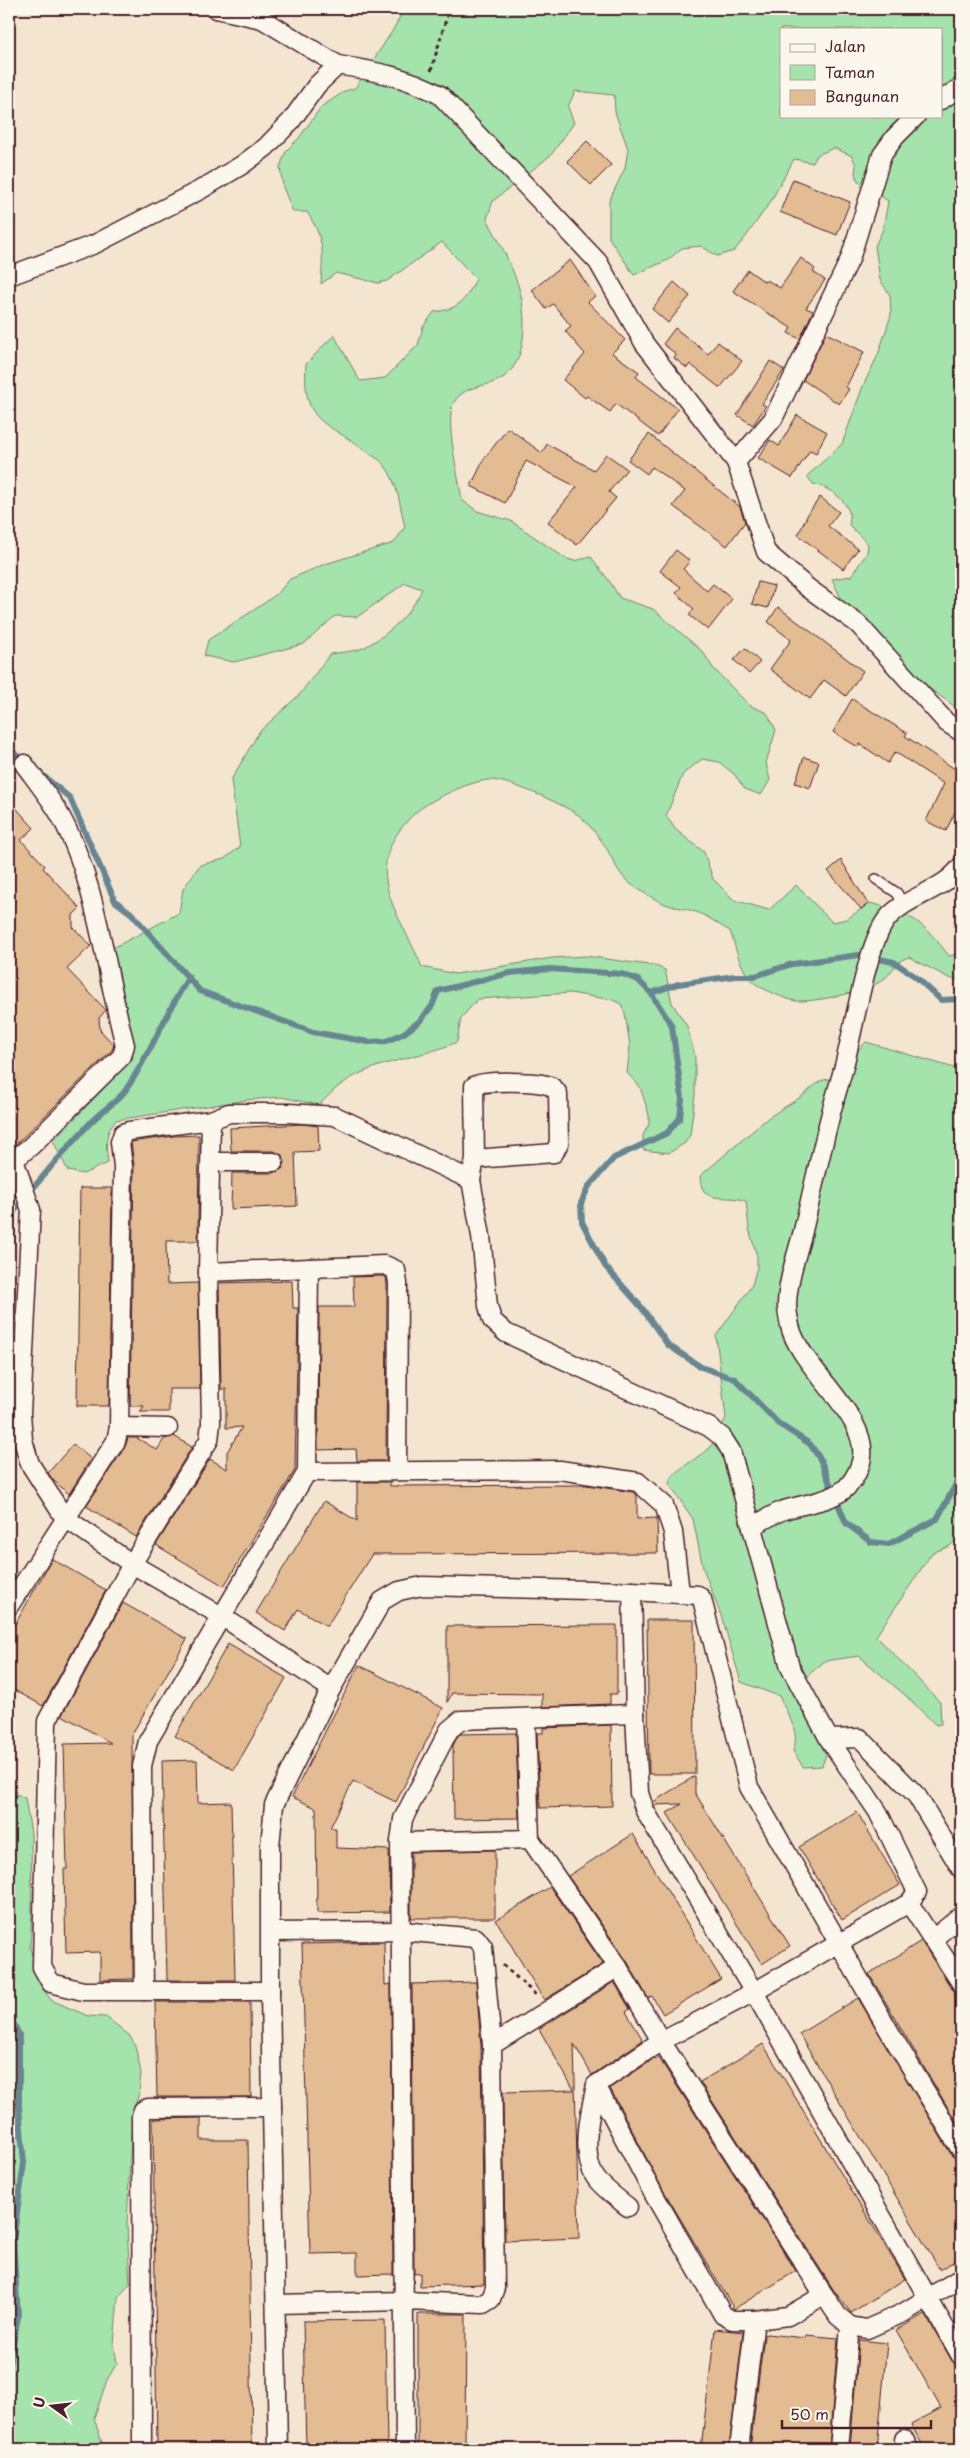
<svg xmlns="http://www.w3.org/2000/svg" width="970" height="2458" font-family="'Playpen Sans',sans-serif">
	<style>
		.green { fill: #a4e3ab; stroke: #77816b; fill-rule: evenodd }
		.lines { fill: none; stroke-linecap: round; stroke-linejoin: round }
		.stream { stroke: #678692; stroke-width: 6 }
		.building { fill: #e3bc93; stroke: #4a1f2b }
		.lane-casing { stroke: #4a1f2b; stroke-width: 12 }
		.street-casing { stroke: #4a1f2b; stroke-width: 21 }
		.path { stroke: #4a1f2b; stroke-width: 3; stroke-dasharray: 4 4; stroke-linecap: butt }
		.lane { stroke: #fbf7ec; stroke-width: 9 }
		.street { stroke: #fbf7ec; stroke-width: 18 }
	</style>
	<rect width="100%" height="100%" fill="#f4e5d1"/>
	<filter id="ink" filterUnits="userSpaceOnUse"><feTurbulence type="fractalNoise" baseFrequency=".02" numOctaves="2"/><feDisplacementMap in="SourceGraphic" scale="10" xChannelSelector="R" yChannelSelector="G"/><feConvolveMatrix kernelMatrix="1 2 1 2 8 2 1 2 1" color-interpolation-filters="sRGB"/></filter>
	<g filter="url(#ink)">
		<g class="green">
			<path d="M404 9H961V711L926 686 882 639 844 605 832 579 851 576 867 553 868 544 849 525C855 504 831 488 813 484L807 476 842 444 863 386 878 355 891 315 890 295 880 280 875 246 883 229 888 201 858 181 855 174 856 165 852 156 834 148 817 155 813 163 794 159 771 201 745 238 734 251 717 256 701 246 682 248 668 260 634 275 609 238V201L625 168 628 149 615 112 614 95 575 91 568 107 574 123 551 155 493 201 487 219C499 241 510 261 518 285 527 311 529 363 501 379 485 388 466 384 454 402 444 419 459 479 462 500L477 511 511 521 565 558 574 561 591 557 610 582 620 598 653 609 703 652 713 668 749 705 767 713 776 730 766 763 770 780 761 795 745 789 734 774 719 762 702 759 683 774 666 816 676 830 704 852 713 879 734 900 769 910 796 885 832 922 847 919 870 903C912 913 924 923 949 956L961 953V981L949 978 909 957C893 962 895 970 884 979 868 992 816 1002 796 1001 786 1000 757 987 751 980 739 966 736 948 730 931 720 926 711 918 701 914 690 909 678 908 668 905 658 902 633 887 626 880 618 872 613 860 608 851 602 840 591 827 582 818 569 806 510 781 492 780 473 779 427 801 414 814 357 869 399 911 422 967L456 974 552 958 586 956 656 966 665 970 672 1003 687 1026 695 1056V1095L690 1135 685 1143 669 1153 643 1150V1135L649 1124V1115L640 1087 627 1073 630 1046 625 1013 621 1004 613 1000 570 993 478 999 461 1018 457 1042C421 1058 373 1061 342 1084 334 1089 327 1098 319 1105L281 1097 247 1100 116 1120C104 1133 106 1146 108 1163L83 1174 68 1171 53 1141 133 1058 131 1042 114 1026 99 980 98 956 179 913 183 889 200 865 224 859 240 847 231 780 259 732 300 694 330 654C340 652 355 652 365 647 389 634 411 614 422 589L405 583 357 617 335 616 304 644 234 662 204 656 208 640 263 604 278 593 290 579 325 564 394 543 405 527C400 507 398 483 385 466 381 460 373 456 367 452 325 419 302 426 306 364L334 335 360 381 385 378 418 345 423 327 434 312C459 309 465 301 476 279L442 242 387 281 378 283 336 273 321 284C323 252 325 240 307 212H293L283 187 280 167 286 151 299 138 321 107 345 91 355 88 393 30ZM781 29H941V116H781Z"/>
			<path d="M866 1042 961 1070V1534L950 1546 932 1553 876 1636 940 1702 941 1724 936 1725 905 1695 859 1656 825 1661 807 1676 810 1721 826 1755 822 1766 803 1767 793 1751C801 1732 787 1714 779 1696L741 1682 723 1621 703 1568 693 1519 669 1484 672 1475 710 1448 726 1418 716 1336 752 1285 757 1267V1256L749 1229 746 1201C725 1193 701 1207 700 1176L769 1117 801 1097 820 1081 832 1078Z"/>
			<path d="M9 1785 16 1794 25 1798 31 1833 32 1913 30 1948 40 1984 51 2000 88 2016 106 2017 129 2035 135 2045 141 2073 139 2094 132 2114 127 2225 130 2284 118 2297 114 2344 117 2363 107 2380 94 2418 104 2449H9Z"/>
		</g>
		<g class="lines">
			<g class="stream">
				<path d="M9 747 24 764"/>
				<path d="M35 769 70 798 115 901 131 913 200 991 313 1032 369 1042 387 1041 404 1033 420 1021 432 1006 438 991 510 973 550 969 622 974 638 980 651 993 672 1026 682 1099 680 1118 667 1133 614 1158 589 1186 581 1203 582 1222 605 1266 642 1308 668 1345 701 1367 735 1379 779 1424 810 1444 820 1459 846 1523 871 1542 889 1544 937 1519 961 1475"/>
				<path d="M651 993 678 984 735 976H755L792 964 859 955 894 962 916 977 941 1000 961 999"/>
				<path d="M9 1218C35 1185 62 1153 91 1122 101 1111 116 1103 125 1091 150 1055 165 1014 189 977"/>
				<path d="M9 2014 19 2035V2107L24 2163 13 2241 18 2316 9 2365"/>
			</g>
		</g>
		<g class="building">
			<path d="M587 141 611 165 591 185 567 161Z"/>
			<path d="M793 179 850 202 837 235 780 212Z"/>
			<path d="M801 258 815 269 813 272 825 280 806 308 813 311 800 339 788 333 791 328 733 291 748 270 765 282 767 280 780 288Z"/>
			<path d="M570 260 595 296 588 302 625 340 612 353 639 372 636 377 678 409 658 436 616 404 610 412 587 396 585 398 563 380 585 354 565 331 571 326 553 304 546 309 532 290Z"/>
			<path d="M674 282 690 296 668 323 652 309Z"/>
			<path d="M675 328 708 354 718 342 742 361 720 388 690 364 687 368 674 358 676 354 663 344Z"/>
			<path d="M826 333 864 352 846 387 849 389 839 404 803 380Z"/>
			<path d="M770 361 784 370 762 404 766 406 753 425 737 415Z"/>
			<path d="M797 415 827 432 816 453 810 450 792 478 758 458 770 440 779 446Z"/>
			<path d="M508 428 542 453 547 444 594 470 606 454 627 469 609 492 616 498 577 545 548 522 577 487 526 461 505 503 471 486 484 459Z"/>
			<path d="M649 434 740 507 745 522 727 546 673 506 685 491 652 467 647 474 628 460Z"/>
			<path d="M820 497 839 512 828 526 858 549 843 569 798 535 808 514Z"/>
			<path d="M676 550 690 561 683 569 707 591 713 584 732 599 708 630 689 615 694 609 676 593 681 587 660 571Z"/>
			<path d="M758 582 774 586 768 608 752 604Z"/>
			<path d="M778 607 863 671 846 696 824 680 810 699 770 669 791 640 768 622Z"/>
			<path d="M745 648 760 662 749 674 734 660Z"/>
			<path d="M852 699 907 733 905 736 961 773V799L946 831 926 821 944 784 895 752 888 763 860 744 858 747 833 732Z"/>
			<path d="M804 757 819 762 810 788 795 783Z"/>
			<path d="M9 800 34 828 21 840 45 866 43 868 80 908 73 915V927L91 946 67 969 106 1010 99 1018 100 1030 114 1045 112 1050 9 1151Z"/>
			<path d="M841 860 868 904 861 909 828 871Z"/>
			<path d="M302 1124 318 1126 319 1151 295 1152 297 1206 231 1209 232 1173H274L283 1168 285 1162 283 1156 274 1151H231L230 1128Z"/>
			<path d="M199 1135 198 1241H166L167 1284 198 1283 200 1389H169V1412H140L144 1406H130L134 1166 131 1142 174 1136Z"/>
			<path d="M80 1188H112L109 1406H77Z"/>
			<path d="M383 1276 386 1277 387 1284 386 1461H357L356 1449 318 1450 319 1307H354L353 1277Z"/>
			<path d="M292 1281 293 1308H298L295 1470 224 1586 156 1545 210 1459 227 1469V1452L242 1427 226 1428V1389H221L219 1283Z"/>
			<path d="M174 1436 192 1447 136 1537 86 1506 125 1447 128 1438H137L157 1450 164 1439Z"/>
			<path d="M73 1444 91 1459 69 1494 53 1480 48 1473Z"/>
			<path d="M357 1482H390V1486L586 1485 633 1492 637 1495V1519L657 1518 658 1553 372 1554 327 1626 298 1609 285 1631 256 1613 324 1501 357 1521Z"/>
			<path d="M52 1559 106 1590 43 1706 9 1687V1635Z"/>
			<path d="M123 1603 187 1639 132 1734 133 1979 100 1980V1952L66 1953 64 1869H67L64 1744 111 1743 62 1715Z"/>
			<path d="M647 1620H694L695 1774H649Z"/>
			<path d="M617 1625V1694H610V1704L542 1707V1694L452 1693 447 1703V1626Z"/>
			<path d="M228 1644 286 1678 234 1770 175 1736Z"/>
			<path d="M359 1665 443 1708 396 1802 353 1781 330 1828H336V1848L389 1850 390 1912 317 1913 316 1808 292 1797Z"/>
			<path d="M611 1725 612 1806 540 1808 537 1733H543V1728Z"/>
			<path d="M516 1733 519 1818 454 1819 453 1746 457 1737 460 1734Z"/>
			<path d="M197 1760 198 1803 231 1802 235 1980H167L162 1761Z"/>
			<path d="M695 1776V1793L790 1946 762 1964 667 1813 682 1804 654 1805 653 1802Z"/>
			<path d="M857 1812 900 1885 842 1920 799 1847Z"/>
			<path d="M633 1834 721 1979 663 2014 652 1996 648 1998 627 1961 568 1876Z"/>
			<path d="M495 1850V1918H411V1852Z"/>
			<path d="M550 1887 603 1964 544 2000 496 1920Z"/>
			<path d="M921 1941 952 1989 961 1995V2130L869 1974Z"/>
			<path d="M384 1942 385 1985 391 1984 393 2274 357 2275V2253L310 2254 302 1944Z"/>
			<path d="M476 1982 481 2046 484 2284 420 2286V2273L414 2274 412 1984Z"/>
			<path d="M614 1982 630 2009 626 2012 643 2040 592 2075 574 2044 579 2238 505 2241 503 2092 574 2090 539 2029Z"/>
			<path d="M858 1998 952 2156 961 2161V2257L940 2270 799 2034Z"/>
			<path d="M155 2002H250L251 2097H157Z"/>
			<path d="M763 2044 905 2279 851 2313 833 2289 700 2082Z"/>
			<path d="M659 2058 796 2271 734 2309 662 2188 610 2088 654 2059V2060Z"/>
			<path d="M201 2118V2140H248L252 2449H157L153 2119Z"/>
			<path d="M418 2314H466L465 2449H418Z"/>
			<path d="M925 2314 952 2361 961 2367V2449H925L911 2425 941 2408 896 2330Z"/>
			<path d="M385 2320 387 2449H306L303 2321Z"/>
			<path d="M715 2329 743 2332 729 2449H701Z"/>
			<path d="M767 2334 805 2338 806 2335 838 2338 829 2449H750L764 2335Z"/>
			<path d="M859 2340 887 2343 877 2449H850Z"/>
		</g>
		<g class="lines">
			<defs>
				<path id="lane" d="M876 879 897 893 904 906"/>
				<g id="street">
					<path d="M216 9 262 19 338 65"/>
					<path d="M941 100 961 87"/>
					<path d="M9 276 95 244 200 190 242 165 266 147 291 121 317 85 338 65C374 71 408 77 440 95L598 262 644 343 736 462 766 552 808 588 858 624 947 723 961 732"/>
					<path d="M736 462 773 419 850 259 882 155 895 137 916 116"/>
					<path d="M24 764C35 779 47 794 57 810 97 877 105 971 125 1045L122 1056 31 1146 14 1160 31 1210 21 1413 23 1440 30 1464 64 1517 132 1564 223 1617 331 1689"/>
					<path d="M211 1120 208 1272 211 1423 209 1440 132 1564 47 1721 42 1967 51 1983 83 1991H270"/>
					<path d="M211 1162H274"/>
					<path d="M471 1180 475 1159 554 1153 559 1143 558 1094C556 1090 554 1088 550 1086 538 1081 484 1080 474 1086L475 1159"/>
					<path d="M208 1272 385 1265 396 1270 398 1283 397 1471"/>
					<path d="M119 1427 168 1428"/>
					<path d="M307 1472 309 1268"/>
					<path d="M752 1527C762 1521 773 1514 784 1510 818 1499 849 1503 861 1462 873 1418 800 1369 790 1326 789 1320 787 1312 787 1306 787 1282 797 1254 803 1231 812 1192 821 1152 831 1113 835 1097 840 1082 844 1066 853 1033 867 943 887 919 907 895 943 892 961 866"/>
					<path d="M632 1591 635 1714 639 1793 645 1811 754 1992 961 2356"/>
					<path d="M9 1606 116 1441 119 1427 123 1166 120 1142 123 1133 129 1131 211 1120 229 1113H289L335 1116 471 1180 481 1236 488 1306 492 1320 506 1333 709 1427 722 1437 731 1451 790 1667 829 1739 878 1812 917 1892 909 1903 754 1992 661 2041 596 2085 653 2193 723 2315 732 2320H755L739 2449"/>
					<path d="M526 1719 530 1839 618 1967 661 2041 824 2295 788 2316 755 2320"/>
					<path d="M829 1739 860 1738 917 1796 961 1869"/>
					<path d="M400 1842 530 1839"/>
					<path d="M909 1903 961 1983"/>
					<path d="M272 1932 402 1931 476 1938 483 1947 492 2045 495 2288 491 2299 483 2304 405 2301 277 2304"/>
					<path d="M933 1939 961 1916"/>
					<path d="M144 1991 142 1766 148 1741 307 1472 560 1470 638 1482 664 1505 673 1532 680 1593"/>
					<path d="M492 2045 618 1967"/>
					<path d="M596 2085C590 2111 579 2159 598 2181 607 2191 618 2199 628 2207"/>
					<path d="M824 2295 838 2316 850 2326 867 2329 903 2313 961 2278"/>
					<path d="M904 2439 909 2449"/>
					<path d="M142 2449 141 2116 143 2110 148 2108 272 2107"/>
					<path d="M278 2449 270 1991V1846L274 1805 331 1689 382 1601 399 1591 422 1586 632 1591 698 1595 702 1599 749 1787 892 2036 961 2150"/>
					<path d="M405 2449 400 1842 403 1819 449 1730 461 1720 635 1714"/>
					<path d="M839 2449 850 2326"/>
				</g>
			</defs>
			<use href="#lane" class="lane-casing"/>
			<use href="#street" class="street-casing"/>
			<g class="path">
				<path d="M431 71 449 9"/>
				<path d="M503 1965 537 1996"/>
			</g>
			<use href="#lane" class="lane"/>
			<use href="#street" class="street"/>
		</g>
	</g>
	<rect width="970" height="2458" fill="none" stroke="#fbf7ec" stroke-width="30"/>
	<rect x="15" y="15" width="940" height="2428" fill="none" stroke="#4a1f2b" stroke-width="2" filter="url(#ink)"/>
	<rect x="780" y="28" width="162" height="90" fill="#fbf7ec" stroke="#b4a19f"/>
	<rect x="790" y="44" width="25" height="8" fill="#fbf7ec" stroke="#b4a19f"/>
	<text x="825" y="52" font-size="15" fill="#4a1f2b">Jalan</text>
	<rect x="790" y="65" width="25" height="15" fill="#a4e3ab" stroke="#b4a19f"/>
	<text x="825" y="78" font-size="15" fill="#4a1f2b">Taman</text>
	<rect x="790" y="90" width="25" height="15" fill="#e3bc93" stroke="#b4a19f"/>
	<text x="825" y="102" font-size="15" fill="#4a1f2b">Bangunan</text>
	<g transform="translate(52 2406) rotate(285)" stroke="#fbf7ec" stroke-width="4" paint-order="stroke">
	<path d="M0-4L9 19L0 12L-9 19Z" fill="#4a1f2b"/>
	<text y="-8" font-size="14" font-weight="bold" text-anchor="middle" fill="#4a1f2b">U</text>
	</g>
	<path d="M782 2420v8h149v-8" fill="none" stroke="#4a1f2b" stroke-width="2.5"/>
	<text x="790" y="2420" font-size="15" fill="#4a1f2b" stroke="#fbf7ec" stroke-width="4" paint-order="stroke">50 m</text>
</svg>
